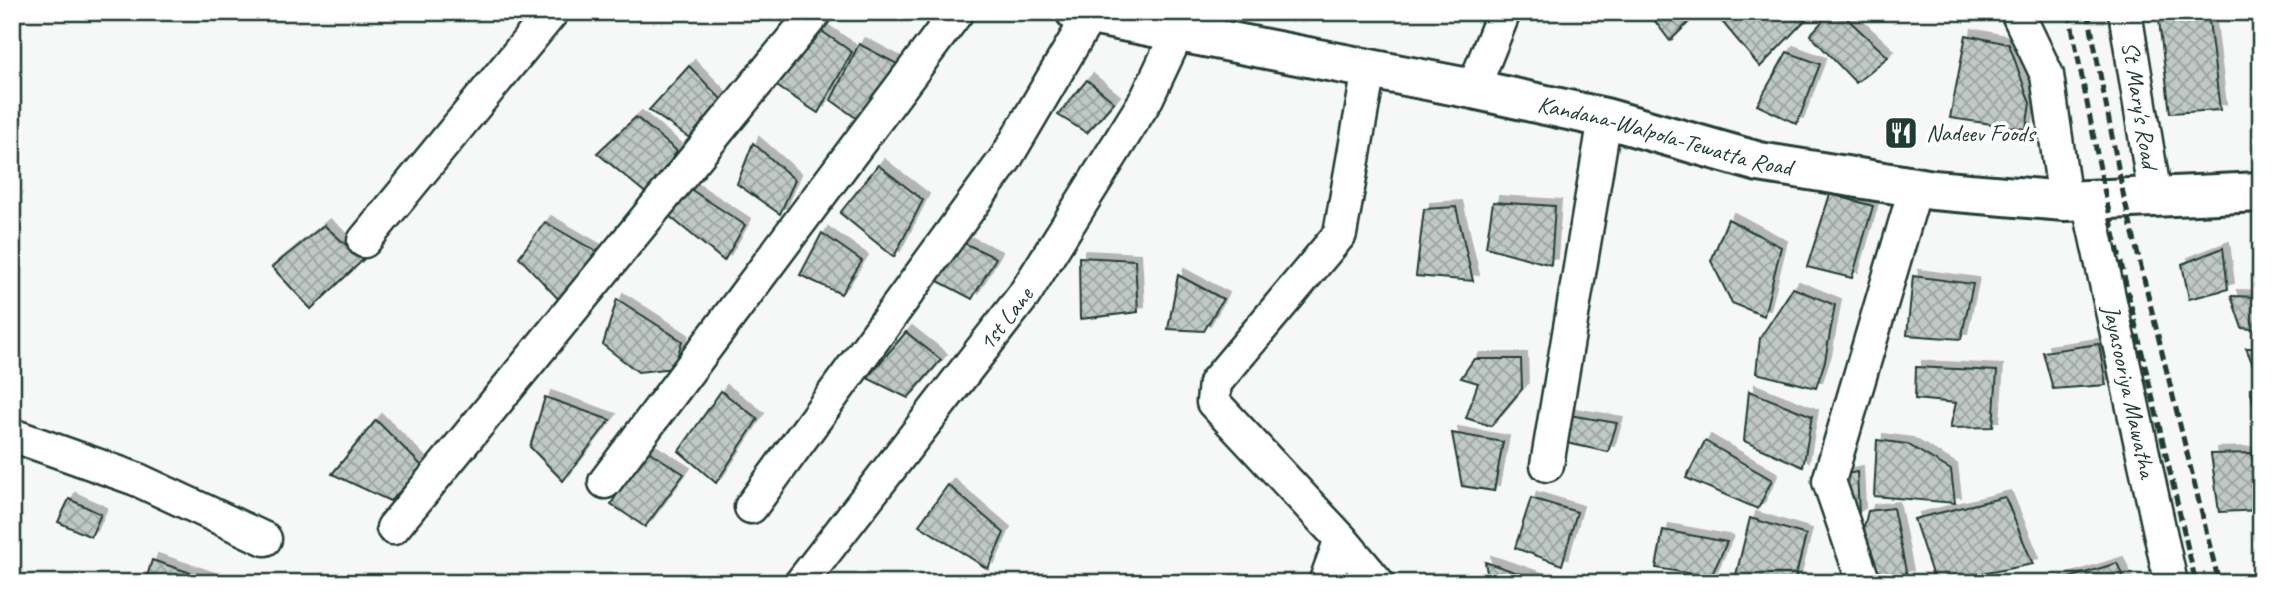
<svg xmlns="http://www.w3.org/2000/svg" width="2273" height="595" font-family="Caveat,sans-serif">
	<style>
		.building { fill: url(#building-cross-hatch); stroke: #1f3d34; stroke-width: 2; filter: url(#shadow) }
		.lines { fill: none; stroke-linecap: round; stroke-linejoin: round }
		.minor-casing { stroke: #1f3d34; stroke-width: 37 }
		.major-casing { stroke: #1f3d34; stroke-width: 44 }
		.minor { stroke: #fff; stroke-width: 32 }
		.major { stroke: #fff; stroke-width: 38 }
		.rail { stroke: #1f3d34; stroke-width: 5; stroke-dasharray: 10 5; stroke-linecap: butt }
		.labels { text-anchor: middle; dominant-baseline: central; stroke-width: 7; stroke-linejoin: round; paint-order: stroke }
		.street-label { font-size: 24px; fill: #1f3d34; stroke: #fff }
		.poi-label { font-size: 24px; fill: #1f3d34; stroke: #fff; text-anchor: start }
	</style>
	<defs>
		<pattern id="building-cross-hatch" width="8" height="8" patternUnits="userSpaceOnUse" patternTransform="scale(1.75)"><rect width="8" height="8" fill="#c0c9c6"/><path d="M0 0l8 8M0 8l8-8" fill="none" stroke="#9ba4a2"/></pattern>
		<filter id="shadow"><feDropShadow dx="6" dy="-6" stdDeviation="0" flood-color="#0004"/></filter>
	</defs>
	<rect width="100%" height="100%" fill="#f6f7f7"/>
	<filter id="ink" filterUnits="userSpaceOnUse"><feTurbulence type="fractalNoise" baseFrequency=".0143" numOctaves="2"/><feDisplacementMap in="SourceGraphic" scale="14" xChannelSelector="R" yChannelSelector="G"/><feConvolveMatrix kernelMatrix="1 2 1 2 8 2 1 2 1" color-interpolation-filters="sRGB"/></filter>
	<g filter="url(#ink)">
		<g class="building">
			<path d="M1648 12H1699L1670 41Z"/>
			<path d="M1714 12H1813L1760 67Z"/>
			<path d="M1831 12H1840L1888 57 1856 83 1810 35Z"/>
			<path d="M2158 12H2208L2220 110 2170 113Z"/>
			<path d="M817 28 852 52 818 113 772 83Z"/>
			<path d="M1966 35 2009 44 2030 103 2026 129 1950 118Z"/>
			<path d="M859 44 901 66 863 123 831 100Z"/>
			<path d="M1787 52 1820 64 1797 124 1757 105Z"/>
			<path d="M689 66 721 99 691 139 649 110Z"/>
			<path d="M1087 80 1114 102 1087 133 1058 115Z"/>
			<path d="M636 117 677 151 648 195 597 153Z"/>
			<path d="M753 143 795 180 780 214 737 184Z"/>
			<path d="M878 165 923 200 894 257 840 213Z"/>
			<path d="M687 187 745 225 724 261 668 215Z"/>
			<path d="M1830 194 1873 206 1852 278 1807 267Z"/>
			<path d="M1493 202 1555 206 1551 265 1486 247Z"/>
			<path d="M1456 207 1473 281 1416 276 1424 209Z"/>
			<path d="M1728 219 1781 247 1764 316 1732 303 1711 261Z"/>
			<path d="M545 222 597 252 561 302 519 257Z"/>
			<path d="M324 225 363 260 311 309 272 267Z"/>
			<path d="M822 233 862 261 841 294 800 275Z"/>
			<path d="M960 241 996 258 972 299 938 281Z"/>
			<path d="M2223 248 2228 289 2189 299 2182 264Z"/>
			<path d="M1079 257 1135 260 1138 312 1080 319Z"/>
			<path d="M1178 275 1223 299 1204 331 1168 329Z"/>
			<path d="M1913 276 1973 284 1961 339 1907 335Z"/>
			<path d="M1793 288 1835 305 1825 361 1816 388 1756 373 1760 338Z"/>
			<path d="M2231 296 2261 297V330L2242 328Z"/>
			<path d="M617 299 682 341 674 368 638 372 603 345Z"/>
			<path d="M906 332 941 360 908 398 867 378Z"/>
			<path d="M2099 344 2106 385 2053 389 2043 352Z"/>
			<path d="M2246 348H2261V377H2258Z"/>
			<path d="M1474 359H1521L1522 389 1491 426 1466 418 1478 383 1461 378Z"/>
			<path d="M1916 367 1997 371 1993 427 1950 428 1956 403 1915 399Z"/>
			<path d="M2261 387V435L2250 388Z"/>
			<path d="M721 391 758 419 716 483 679 451Z"/>
			<path d="M1749 391 1812 416 1803 467 1744 441Z"/>
			<path d="M545 397 610 420 563 481 530 447Z"/>
			<path d="M1569 415 1617 423 1608 452 1562 442Z"/>
			<path d="M376 420 424 468 390 501 332 474Z"/>
			<path d="M1452 433 1503 442 1494 491 1462 486Z"/>
			<path d="M1877 440 1907 444 1951 470 1955 503 1874 496Z"/>
			<path d="M1705 441 1772 480 1758 509 1686 478Z"/>
			<path d="M645 449 684 474 645 527 611 504Z"/>
			<path d="M2252 453 2261 498V510L2219 512 2211 454Z"/>
			<path d="M1857 472 1859 514 1844 523 1841 475Z"/>
			<path d="M948 485 1004 533 988 569 919 525Z"/>
			<path d="M2005 497 2033 564 1935 583 1914 519Z"/>
			<path d="M1531 498 1577 512 1562 565 1515 548Z"/>
			<path d="M69 499 101 514 91 537 58 522Z"/>
			<path d="M1893 508 1907 576 1866 579 1859 548 1868 511Z"/>
			<path d="M1750 518 1806 535 1794 583H1734Z"/>
			<path d="M1663 530 1727 542 1711 577 1656 568Z"/>
			<path d="M152 560 221 583H145Z"/>
			<path d="M1485 562 1548 583H1489Z"/>
			<path d="M2117 563 2126 583H2053Z"/>
		</g>
		<g class="lines">
			<defs>
				<g id="minor">
					<path d="M2017 12 2047 75 2065 201"/>
					<path id="s1" d="M2125 12 2155 197"/>
					<path d="M1473 89 1504 12"/>
					<path id="s2" d="M2088 200 2171 583"/>
					<path d="M364 241 552 12"/>
					<path d="M12 435 136 479 265 539"/>
					<path d="M1547 465 1605 118"/>
					<path d="M605 482 957 12"/>
					<path d="M751 507 1006 158 1090 15"/>
					<path d="M393 528 815 12"/>
					<path d="M1341 539 1378 583"/>
					<path id="s3" d="M801 583 1024 295 1147 98 1178 32"/>
					<path d="M1325 583 1341 539 1213 402 1215 383 1340 234 1369 69"/>
					<path d="M1864 583 1829 481 1916 186"/>
				</g>
				<g id="major">
					<path id="s4" d="M1076 12 1473 89 1605 118 1759 162 1933 190 2065 201 2261 192"/>
				</g>
			</defs>
			<use href="#minor" class="minor-casing"/>
			<use href="#major" class="major-casing"/>
			<use href="#minor" class="minor"/>
			<use href="#major" class="major"/>
			<g class="rail">
				<path d="M2069 12 2106 199 2196 583"/>
				<path d="M2088 12 2124 198 2219 583"/>
			</g>
		</g>
	</g>
	<defs>
		<symbol id="restaurant-square" viewBox="-11 -11 22 22"><rect x="-9" y="-9" width="18" height="18" rx="4" fill="#1f3d34" stroke="#fff"/><path d="M-5-6h1v4h1v-4h1v4h1v-4h1v5L-1.5 .5V6h-2V.5L-5-1ZM5-6V6H3V1.5H1.5Q1.5-4 5-6Z" fill="#fff"/></symbol>
	</defs>
	<g fill-rule="evenodd">
		<use href="#restaurant-square" x="1882" y="114" width="38" height="38"/>
	</g>
	<g class="labels">
		<g class="street-label">
			<text stroke="none"><textPath href="#s1" startOffset="94">St Mary's Road</textPath></text>
			<text stroke="none"><textPath href="#s4" startOffset="602">Kandana-Walpola-Tewatta Road</textPath></text>
			<text stroke="none"><textPath href="#s3" startOffset="334">1st Lane</textPath></text>
			<text stroke="none"><textPath href="#s2" startOffset="196">Jayasooriya Mawatha</textPath></text>
		</g>
		<g class="poi-label">
			<text x="1926" y="133">Nadeev Foods</text>
		</g>
	</g>
	<rect width="2273" height="595" fill="none" stroke="#fff" stroke-width="42"/>
	<rect x="21" y="21" width="2231" height="553" fill="none" stroke="#1f3d34" stroke-width="2.5" filter="url(#ink)"/>
</svg>
